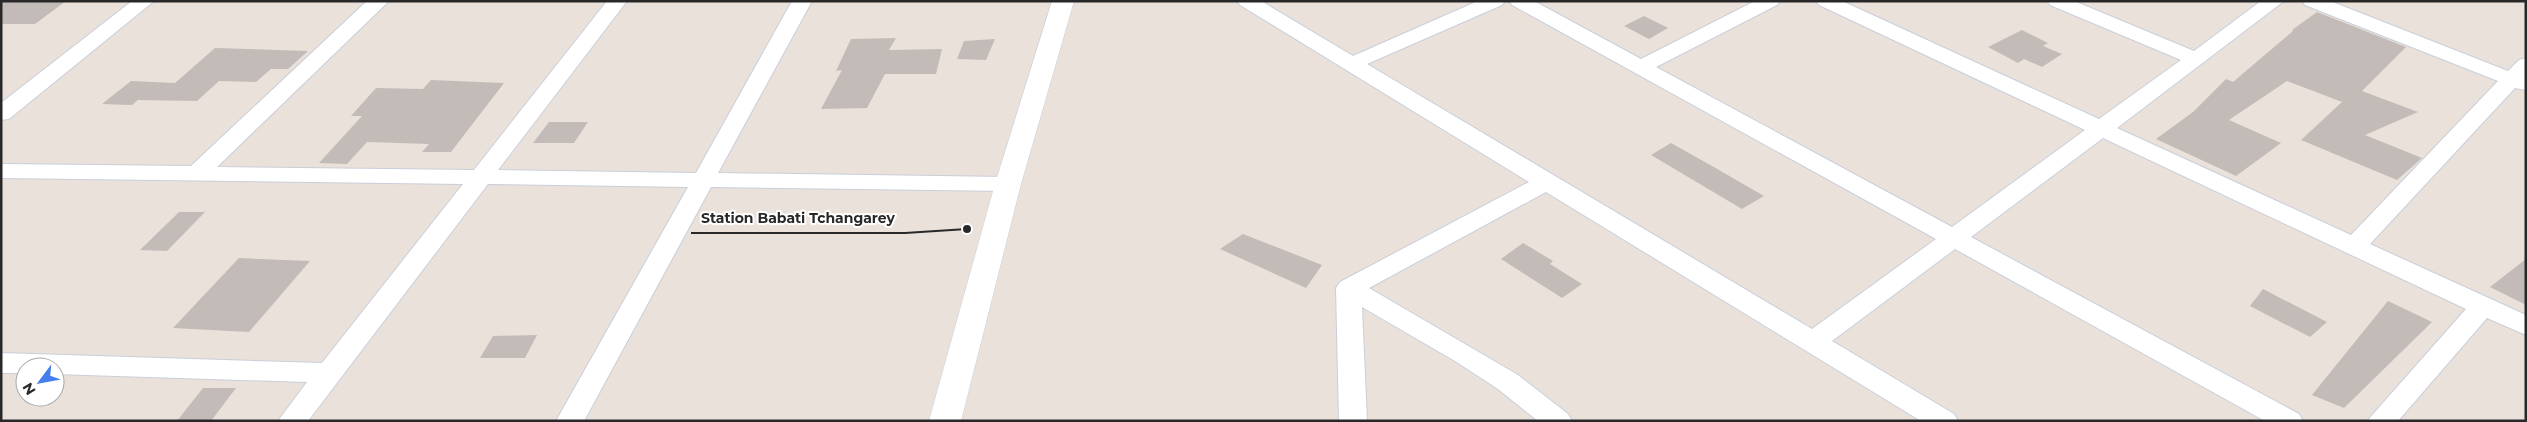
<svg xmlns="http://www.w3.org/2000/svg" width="2527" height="422" font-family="Montserrat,sans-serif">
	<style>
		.building { fill: #c2bbb7 }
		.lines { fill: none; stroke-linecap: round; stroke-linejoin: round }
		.street-casing { stroke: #c9cfd9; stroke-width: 2 }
		.secondary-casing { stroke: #c9cfd9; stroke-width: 1 }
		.street { fill: #fff; fill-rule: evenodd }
		.secondary { fill: #fff; fill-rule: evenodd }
		.leader { fill: none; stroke: #282828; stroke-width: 2 }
		.callout-dot { fill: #282828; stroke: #fff; stroke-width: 2 }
		.callout-label { font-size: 14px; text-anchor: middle; font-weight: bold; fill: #282828; stroke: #fff; stroke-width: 4; stroke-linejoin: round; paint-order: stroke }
	</style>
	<rect width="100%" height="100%" fill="#eae1db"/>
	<g class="building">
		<path d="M1 1H66L35 24H1Z"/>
		<path d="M2317 12 2406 47 2362 91 2418 112 2365 135 2422 158 2397 180 2301 140 2342 102 2287 81 2229 120 2281 143 2236 176 2156 139 2193 112 2226 79 2233 82 2293 31 2292 30Z"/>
		<path d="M1644 16 1668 28 1649 39 1624 26Z"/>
		<path d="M2022 30 2048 43 2043 46 2062 54 2042 67 2024 59 2018 63 1988 47Z"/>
		<path d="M896 38 889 50 942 49 936 74H885L867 108 821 109 842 70 836 71 851 39Z"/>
		<path d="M995 39 986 60 957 59 964 41Z"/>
		<path d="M215 48 308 51 288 69H271L256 82 219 81 197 101 138 100 132 105 102 104 131 81 175 83Z"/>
		<path d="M431 80 504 83 451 152H422L429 144 367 142 347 164 319 163 362 116H351L376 88 423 89Z"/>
		<path d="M549 122H588L574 143H533Z"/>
		<path d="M1671 143 1712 166 1764 196 1742 209 1651 155Z"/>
		<path d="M179 212H205L167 251 140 250Z"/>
		<path d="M1243 234 1322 265 1306 288 1220 249Z"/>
		<path d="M1523 243 1553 261 1550 264 1582 284 1562 298 1501 259Z"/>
		<path d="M239 258 310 261 249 332 173 328Z"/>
		<path d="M2526 259V305L2490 287Z"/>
		<path d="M2263 289 2327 322 2310 337 2250 306Z"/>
		<path d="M2388 301 2432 322 2344 408 2312 395Z"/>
		<path d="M537 335 525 358H480L493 336Z"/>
		<path d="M203 388H236L211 421H177Z"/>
	</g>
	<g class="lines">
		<defs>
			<g id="street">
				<path d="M132 1H154L9 119 1 120V103Z"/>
				<path d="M367 1H389L217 167 474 170 607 1H627L498 170 696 173 792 1H812L718 173 1008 177 1016 179 1020 184 1016 189 1008 191 711 187 584 421H556L688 187 488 184 308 421H278L307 382 55 374V367H25V373H1V353L322 363 463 184 1 178V164L191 166Z"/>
				<path d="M1237 1H1261L1353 56 1478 1H1505L1502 5 1367 64 1812 329 1936 239 1512 5 1509 1H1534L1641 59 1755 1H1780L1777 5 1656 67 1952 227 2085 130 1819 5 1816 1H1842L2099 119 2181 60 2050 5 2047 1H2074L2194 51 2261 1H2284L2117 128 2351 235 2498 81 2305 5 2302 1H2330L2508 71 2519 60 2526 58V90L2515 88 2370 244 2526 315V335L2487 318 2398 421H2367L2466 309 2103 138 1971 237 2299 414 2303 421H2265L1955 249 1832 341 1954 414 1958 421H1921L1546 192 1369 288 1518 375 1568 414 1572 421H1538L1498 389 1455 361 1362 307 1367 421H1339L1336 288 1340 282 1529 182 1240 5Z"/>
			</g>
			<path id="secondary" d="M1052 1H1074L1021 184 961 421H929L995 184Z"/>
		</defs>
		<use href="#street" class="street-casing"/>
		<use href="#secondary" class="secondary-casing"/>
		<use href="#street" class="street"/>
		<use href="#secondary" class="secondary"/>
	</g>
	<path class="leader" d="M967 229L905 233H691"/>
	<circle class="callout-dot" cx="967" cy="229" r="5"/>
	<g class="callout-label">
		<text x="798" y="223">Station Babati Tchangarey</text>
	</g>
	<rect width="2527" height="422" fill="none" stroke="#282828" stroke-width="5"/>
	<g transform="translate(40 382) rotate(238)"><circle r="24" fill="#ffffff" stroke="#a9a9a9"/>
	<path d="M0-4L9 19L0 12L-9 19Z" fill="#457fed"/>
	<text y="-8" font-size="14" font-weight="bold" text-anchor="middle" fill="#282828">N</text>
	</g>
</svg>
